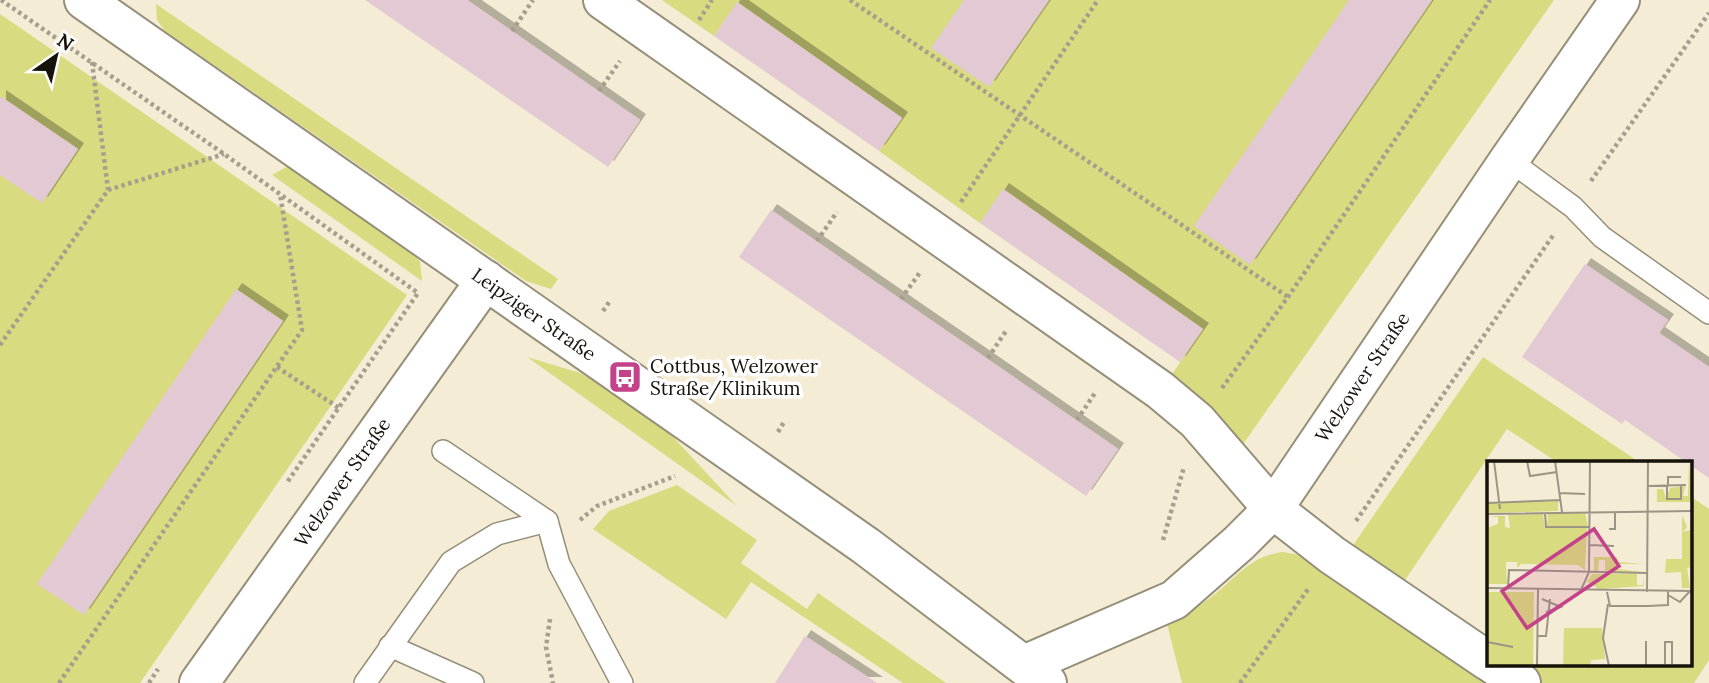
<svg xmlns="http://www.w3.org/2000/svg" width="1709" height="683" font-family="Lora,serif">
	<style>
		.green { fill: #d8db7f }
		.building { fill: #e2c9d3; filter: url(#shadow) }
		.lines { fill: none; stroke-linecap: round; stroke-linejoin: round }
		.service-casing { stroke: #958e79; stroke-width: 24 }
		.minor-casing { stroke: #958e79; stroke-width: 42 }
		.tertiary-casing { stroke: #958e79; stroke-width: 42 }
		.path { stroke: #a69f8e; stroke-width: 4.5; stroke-dasharray: 3.5 3.5; stroke-linecap: butt }
		.service { stroke: #fff; stroke-width: 21 }
		.minor { stroke: #fff; stroke-width: 38 }
		.tertiary { stroke: #fff; stroke-width: 38 }
		.labels { text-anchor: middle; dominant-baseline: central; stroke-width: 7; stroke-linejoin: round; paint-order: stroke }
		.street-label { font-size: 19px; fill: #16130b; stroke: #fff }
		.poi-label { font-size: 19px; fill: #16130b; stroke: #fff; text-anchor: start }
		.inset-road { fill: none; stroke: #9b9584; stroke-width: 2 }
		.view { fill: #c44289; fill-opacity: 0.15; stroke: #c44289; stroke-width: 3.5 }
		.inset-edge { fill: none; stroke: #16130b; stroke-width: 3.5 }
	</style>
	<defs>
		<filter id="shadow"><feDropShadow dx="6" dy="-6" stdDeviation="0" flood-color="#0004"/></filter>
	</defs>
	<rect width="100%" height="100%" fill="#f4ecd5"/>
	<g class="green">
		<path d="M662 0H1554L1239 450 1169 379 1202 329 1004 190 980 223 879 151 902 118 738 3 714 36Z"/>
		<path d="M156 4 558 279 551 289 526 281 165 31 157 20Z"/>
		<path d="M0 14 407 295 140 683H0Z"/>
		<path d="M290 165 408 248 420 262 422 281 272 175Z"/>
		<path d="M527 357 580 373 633 403 661 424 737 506Z"/>
		<path d="M1483 357 1639 462H1557L1507 429 1399 589 1347 554Z"/>
		<path d="M677 485 757 540 741 563 807 609 818 593 946 683H903L751 582 726 619 593 529 609 511Z"/>
		<path d="M1690 496 1709 509V660L1694 683H1541L1513 664H1690Z"/>
		<path d="M1282 552 1295 554 1335 575 1493 683H1182L1167 624C1181 616 1196 608 1210 598 1236 579 1248 557 1282 552Z"/>
	</g>
	<g class="building">
		<path d="M365 0H467L640 120 608 167Z"/>
		<path d="M964 0H1049L989 87 931 48Z"/>
		<path d="M1349 0H1432L1250 265 1194 226Z"/>
		<path d="M737 2 902 118 879 151 714 36Z"/>
		<path d="M0 96 78 149 42 203 0 175Z"/>
		<path d="M1003 189 1203 329 1180 362 980 223Z"/>
		<path d="M771 210 1118 449 1086 496 739 257Z"/>
		<path d="M1585 264 1668 320 1659 333 1709 367V478L1625 420 1622 424 1522 357Z"/>
		<path d="M236 289 283 321 84 615 37 584Z"/>
		<path d="M805 636 877 683H775Z"/>
	</g>
	<g class="lines">
		<defs>
			<g id="service">
				<path d="M1509 160 1573 207 1602 237 1709 313"/>
				<path d="M443 451 547 521 559 564 622 683"/>
				<path d="M390 646 473 683"/>
				<path d="M365 683 451 562 497 534 547 521"/>
			</g>
			<g id="minor">
				<path d="M603 0 1160 390 1197 421 1273 509 1332 555 1488 661"/>
				<path d="M1493 664 1521 683"/>
				<path d="M1024 665 1174 600 1239 543 1273 509 1509 160 1620 0"/>
			</g>
			<g id="tertiary">
				<path d="M84 0 866 546 1047 683"/>
				<path d="M199 683 486 280"/>
			</g>
		</defs>
		<use href="#service" class="service-casing"/>
		<use href="#minor" class="minor-casing"/>
		<use href="#tertiary" class="tertiary-casing"/>
		<g class="path">
			<path d="M1 0 224 154 418 293 286 484"/>
			<path d="M850 0 1288 297"/>
			<path d="M699 20 712 0"/>
			<path d="M512 31 533 0"/>
			<path d="M92 62 108 190"/>
			<path d="M599 91 620 61"/>
			<path d="M1591 181 1709 13"/>
			<path d="M961 202 1098 0"/>
			<path d="M817 241 837 212"/>
			<path d="M901 299 921 271"/>
			<path d="M603 311 610 301"/>
			<path d="M0 345 108 190 224 154"/>
			<path d="M988 358 1006 331"/>
			<path d="M277 367 339 408"/>
			<path d="M1222 388 1288 297 1490 0"/>
			<path d="M1077 420 1095 393"/>
			<path d="M778 432 784 422"/>
			<path d="M580 520 597 506 675 476"/>
			<path d="M1356 521 1554 234"/>
			<path d="M1163 540 1184 467"/>
			<path d="M550 619 546 647 553 683"/>
			<path d="M59 683 302 330 280 194"/>
			<path d="M149 683 158 669"/>
			<path d="M1240 683 1309 588"/>
		</g>
		<use href="#service" class="service"/>
		<use href="#minor" class="minor"/>
		<use href="#tertiary" class="tertiary"/>
	</g>
	<defs>
		<symbol id="bus-square" viewBox="-11 -11 22 22"><rect x="-9" y="-9" width="18" height="18" rx="4" fill="#c44289" stroke="#fff"/><path d="M-5-6H5V4H4V6H2V4H-2V6H-4V4H-5ZM-3.5-4V0h7V-4ZM-3.5 1.2v1.5H-2V1.2ZM2 1.2v1.5H3.5V1.2Z" fill="#fff"/></symbol>
	</defs>
	<g fill-rule="evenodd">
		<use href="#bus-square" x="606" y="358" width="38" height="38"/>
	</g>
	<g class="labels">
		<g class="street-label">
			<text transform="translate(534 314) rotate(35)">Leipziger Straße</text>
			<text transform="translate(1362 377) rotate(-56)">Welzower Straße</text>
			<text transform="translate(342 482) rotate(-55)">Welzower Straße</text>
		</g>
		<g class="poi-label">
			<text x="650" y="366">Cottbus, Welzower<tspan x="650" dy="22">Straße/Klinikum</tspan></text>
		</g>
	</g>
	<g transform="translate(1487 461)">
		<rect width="205" height="205" fill="#f4ecd5"/>
		<path d="M202 0 205 41H170V28H176L179 38 183 27 198 25 196 35H201ZM71 40V50L0 52V42ZM98 52 101 65H60L61 53ZM56 53 58 67H100L98 109 91 104 34 103 30 107V101H19L20 123H0V67L11 63V56L0 55H18V66L23 67 21 54ZM195 54 200 66 196 71 204 69V98L205 99V127L204 106 200 107 203 127H195L194 111 178 112 179 98H195ZM107 96H130L131 101 157 103H131V108L154 111H118V99H112L111 111H107ZM105 113H150V124H156V113L157 125 112 128 100 121ZM0 131H47L46 205H0ZM77 167H115L118 198 104 199 103 205H76Z" fill="#d8db7f"/>
		<path class="inset-road" d="M7 0 13 48M40 0 43 15 70 11M68 0 75 51M181 24V16H194M161 25 199 24M180 25V38H194V24M73 32 98 33M0 42 74 39M58 52 59 66H102M0 53 205 50M122 68H128V51M102 84 127 85M0 127 205 130M21 127 22 109 160 112M94 129 102 111 103 0M120 131 123 145H161L181 144V130M160 131 161 0M181 134 193 141 203 130M55 138 74 146 59 151M121 143 116 177 122 205M50 175H59L63 138M0 181 26 186M178 203V181H185V203M50 205 51 128M159 205V180"/>
		<path class="view" d="M107 68 132 105 40 167 15 130Z"/>
		<rect width="205" height="205" class="inset-edge"/>
	</g>
	<g transform="translate(56 56) rotate(34)" stroke="#ffffff" stroke-width="5" paint-order="stroke">
	<path d="M0-5L12 26L0 18L-12 26Z" fill="#16130b"/>
	<text y="-10" font-size="19" font-weight="bold" text-anchor="middle" fill="#16130b">N</text>
	</g>
</svg>
